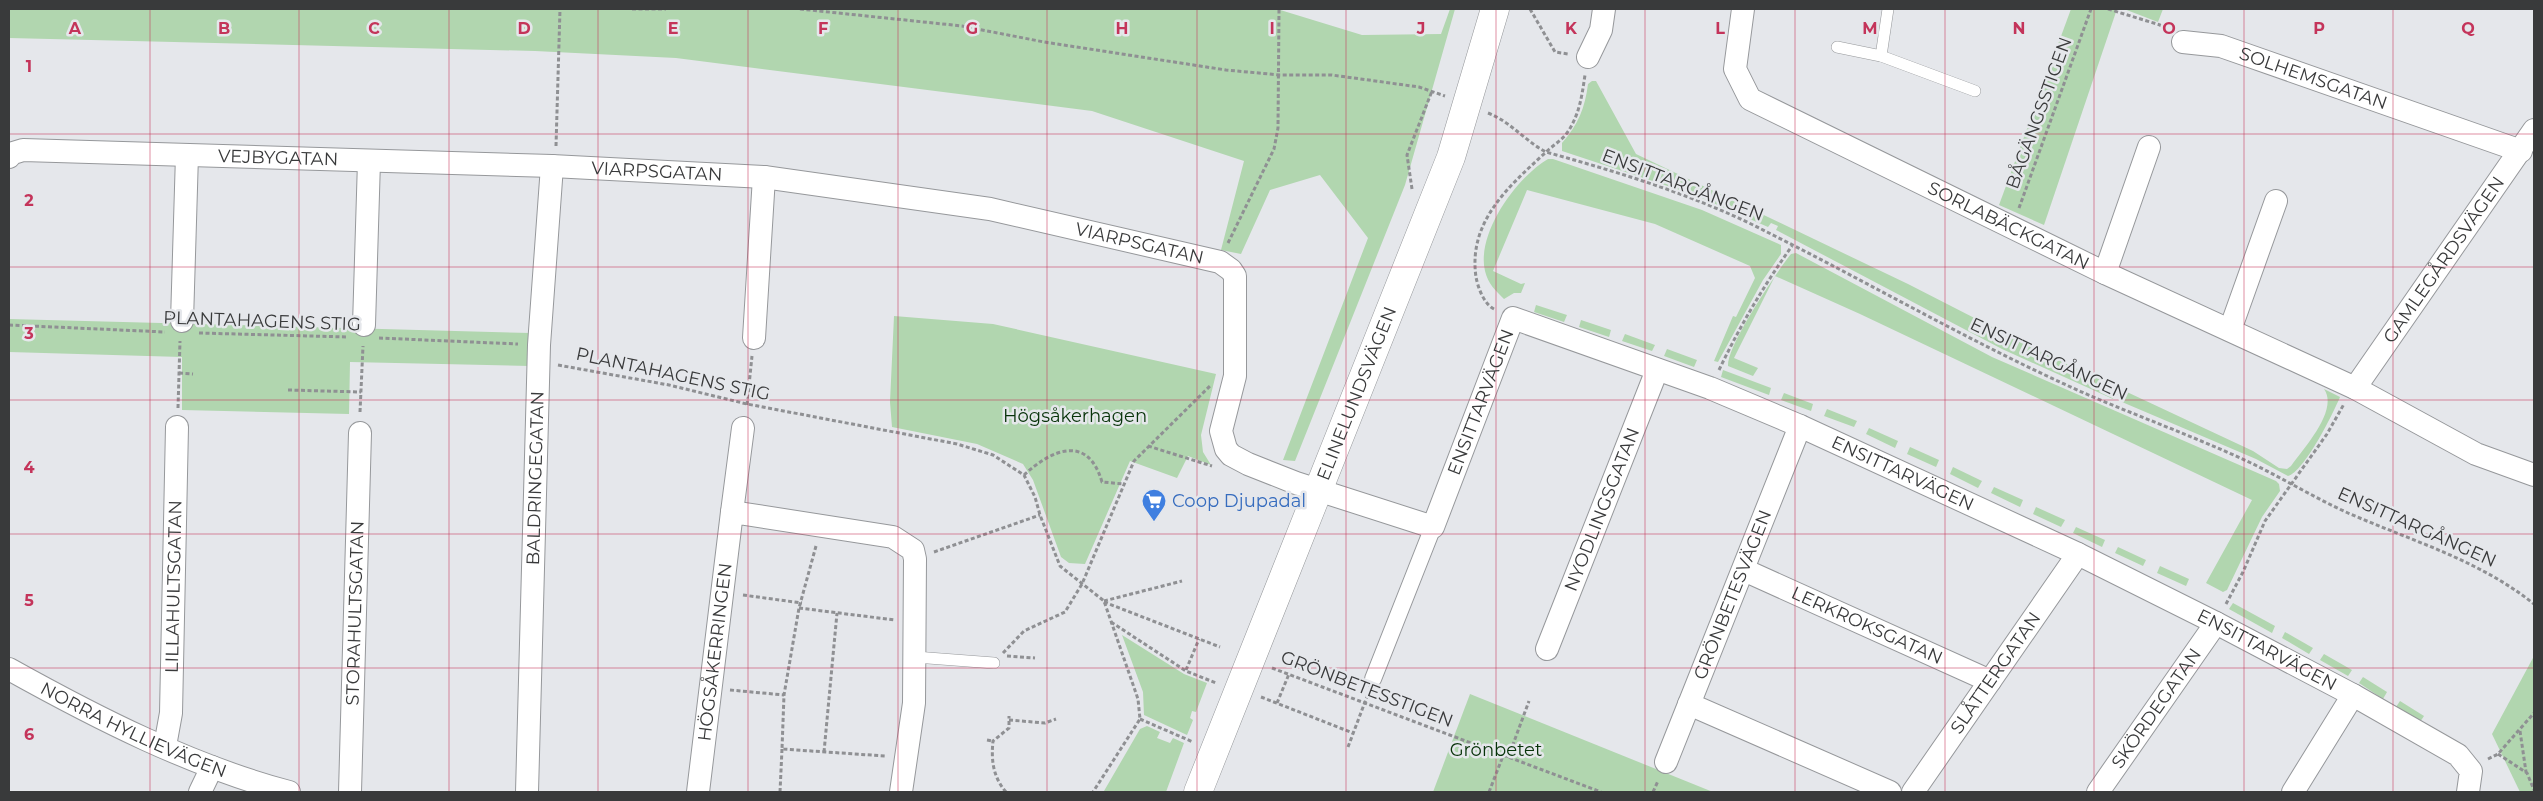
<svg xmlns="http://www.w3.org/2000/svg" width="2543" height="801" font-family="Montserrat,sans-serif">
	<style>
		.green { fill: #b1d6af }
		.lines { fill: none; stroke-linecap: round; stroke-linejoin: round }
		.service-casing { stroke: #96989b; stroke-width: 12 }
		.pedestrian-casing { stroke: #96989b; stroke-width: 18 }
		.minor-casing { stroke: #96989b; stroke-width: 24 }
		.tertiary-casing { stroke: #96989b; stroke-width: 29 }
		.path { stroke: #8f9093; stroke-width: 3; stroke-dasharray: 4 2.5; stroke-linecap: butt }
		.service { stroke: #fff; stroke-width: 11 }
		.pedestrian { stroke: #fff; stroke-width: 16 }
		.minor { stroke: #fff; stroke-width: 22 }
		.tertiary { stroke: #fff; stroke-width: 28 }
		.grid { fill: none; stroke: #c4345a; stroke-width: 1; stroke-opacity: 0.55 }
		.labels { text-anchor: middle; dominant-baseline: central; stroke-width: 5; stroke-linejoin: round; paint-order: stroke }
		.street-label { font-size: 18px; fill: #393a3b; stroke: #e5e7eb }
		.park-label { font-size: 18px; fill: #073309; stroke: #e5e7eb }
		.shop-label { font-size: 18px; fill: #366cbe; stroke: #e5e7eb; text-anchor: start }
		.grid-label { font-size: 16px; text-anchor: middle; font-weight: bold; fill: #c4345a; stroke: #e5e7eb; stroke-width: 5; stroke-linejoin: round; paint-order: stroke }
	</style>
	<rect width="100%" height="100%" fill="#e5e7eb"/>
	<g class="green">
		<path d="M9 9H1277L1362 35 1441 34 1450 9H1455L1405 185 1295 461 1283 460 1368 238 1320 175 1270 190 1241 254 1221 250 1244 161 1092 111 676 58 535 51 9 38Z"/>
		<path d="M2071 9H2117L2044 225 1999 205Z"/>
		<path d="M2124 9H2163L2158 22Z"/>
		<path d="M1592 81H1596L1636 154 1908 284 2035 349 2253 451 2279 468 2287 469 2291 466C2304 448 2339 410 2324 389L2340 397C2333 414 2304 472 2288 476L2256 459 2122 402 2123 398 2116 394 2113 399 2002 349 1776 230 1778 226 1771 223 1768 227 1695 195 1562 151V143C1578 125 1585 108 1588 84Z"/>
		<path d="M1548 159H1553L1702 210 1781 245V254L1763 280 1718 362 1714 361 1733 316 1736 317 1755 278 1750 266 1655 224 1527 190 1493 271 1521 284 1525 283 1521 293H1514L1504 299C1496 291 1488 284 1485 271 1476 233 1517 177 1548 159Z"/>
		<path d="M1796 253 1992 357 2276 481 2279 484 2280 491 2262 517 2227 590 2223 592 2206 583 2252 500 1860 314 1775 276 1734 358 1758 368 1753 376 1728 366C1727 345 1776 273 1791 254Z"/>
		<path d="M1536 305 1567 315 1564 322 1534 312Z"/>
		<path d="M894 316 993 324 1216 374 1201 435 1203 452 1211 465 1188 456 1177 478 1130 461 1085 564 1069 563 1061 557 1033 480 1023 464 977 444 892 427 890 402Z"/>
		<path d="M9 319 531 333 530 366 350 362 349 414 182 410V357L9 352Z"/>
		<path d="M1581 320 1611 330 1609 337 1579 327Z"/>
		<path d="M1625 334 1655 345 1652 351 1622 341Z"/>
		<path d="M1667 349 1697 360 1694 367 1664 356Z"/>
		<path d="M1723 370 1771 388 1769 395 1721 377Z"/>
		<path d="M1784 393 1813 404 1811 411 1781 400Z"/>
		<path d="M1827 409 1857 421 1854 427 1824 416Z"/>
		<path d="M1869 428 1898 441 1895 448 1866 434Z"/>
		<path d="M1910 447 1939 460 1936 467 1907 454Z"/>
		<path d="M1953 467 1982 481 1978 488 1950 474Z"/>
		<path d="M1994 487 2023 500 2020 507 1991 493Z"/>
		<path d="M2036 507 2065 520 2061 527 2033 514Z"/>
		<path d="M2076 527 2105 540 2102 547 2073 533Z"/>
		<path d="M2118 547 2146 560 2143 566 2115 553Z"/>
		<path d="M2160 566 2189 579 2186 586 2157 573Z"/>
		<path d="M2233 603 2275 626 2272 633 2229 609Z"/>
		<path d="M2285 632 2313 648 2309 654 2282 638Z"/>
		<path d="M1122 635 1184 674 1207 683 1196 712 1192 711 1190 718 1193 720 1187 735 1144 715 1143 692Z"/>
		<path d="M2324 654 2352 670 2348 676 2320 660Z"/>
		<path d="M2534 656V792H2520L2492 734Z"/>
		<path d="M2363 677 2387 692 2383 699 2359 683Z"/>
		<path d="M1470 694 1713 792H1433Z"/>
		<path d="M2400 701 2424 716 2420 722 2396 707Z"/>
		<path d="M1147 726 1160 732 1157 738 1170 743 1173 738 1184 743 1166 792 1104 791 1140 729Z"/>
	</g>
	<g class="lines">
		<defs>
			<g id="service">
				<path d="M1837 47 1881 56 1975 91"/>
				<path d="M1881 56 1888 9"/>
				<path d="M915 657 994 663"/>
			</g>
			<path id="pedestrian" d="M1373 679 1433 527"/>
			<g id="minor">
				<path id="s1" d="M1743 9 1735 69 1750 99 2105 273 2355 388 2476 454 2534 475"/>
				<path id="s2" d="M2183 42 2221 46 2521 151"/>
				<path d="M1588 57 1601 30 1604 9"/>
				<path id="s3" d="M9 157 10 154 23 150 552 166 764 177 990 209 1220 262 1231 270 1235 276V376L1221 431 1226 449 1231 455 1248 464 1296 483 1433 527 1513 318 1710 388 1800 426 2078 554 2216 623 2353 695 2458 755 2471 771 2468 792"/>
				<path d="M2105 273 2149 147"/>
				<path d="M182 321 187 155"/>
				<path d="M364 325 369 161"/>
				<path d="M2230 330 2276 201"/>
				<path d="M754 338 764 177"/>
				<path id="s4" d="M2355 388 2534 130"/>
				<path d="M732 512 743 428"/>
				<path id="s5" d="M1744 570 1990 681"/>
				<path id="s6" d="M1547 649 1657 370"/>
				<path id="s7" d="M9 669C97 718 191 766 289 792"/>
				<path d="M1689 704 1890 792"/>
				<path id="s8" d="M165 746 171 713 177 427"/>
				<path id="s9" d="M1666 762 1800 426"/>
				<path d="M200 792 212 767"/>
				<path id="s10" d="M350 792 360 433"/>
				<path id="s11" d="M527 792 539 345 552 166"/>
				<path id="s12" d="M698 792 732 512 893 537 913 550 915 559 914 703 901 792"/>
				<path id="s13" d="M1913 792 2078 554"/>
				<path id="s14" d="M2098 792 2216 623"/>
				<path d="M2293 792 2353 695"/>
			</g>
			<g id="tertiary">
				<path id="s15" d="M1198 792 1451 157 1495 9"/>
			</g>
		</defs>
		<use href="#service" class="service-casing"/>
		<use href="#pedestrian" class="pedestrian-casing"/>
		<use href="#minor" class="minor-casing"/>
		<use href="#tertiary" class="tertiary-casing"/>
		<g class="path">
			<path d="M632 9H666"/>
			<path d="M800 9 962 26 1044 42 1226 70 1280 75H1332L1419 87 1445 96"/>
			<path d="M1530 9 1555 52 1568 54"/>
			<path d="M2108 9 2160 25 2166 30"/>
			<path d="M1488 113C1511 122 1525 141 1546 152 1621 173 1698 196 1767 232 1873 285 1976 345 2084 393 2139 417 2196 437 2251 463 2284 479 2315 498 2348 513 2412 541 2479 560 2534 604"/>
			<path d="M556 146 560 9"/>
			<path d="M1412 189 1407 155 1432 91"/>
			<path d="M2019 208 2091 9"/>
			<path d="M1228 243 1274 149 1278 128 1279 9"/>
			<path d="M1494 309C1484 304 1478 288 1476 277 1468 222 1508 187 1545 153 1553 145 1563 140 1569 130 1580 112 1582 95 1585 75"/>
			<path d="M9 325 165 332"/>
			<path d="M199 333 348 337"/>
			<path d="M379 338 518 344"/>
			<path d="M558 365 669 385 747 404 957 444 993 455 1024 475 1035 497 1040 515 1060 566 1104 601 1138 699 1140 719 1093 792"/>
			<path d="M1719 370C1740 326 1764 285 1792 246"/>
			<path d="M179 373 193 374"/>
			<path d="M288 390 361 392"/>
			<path d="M747 405 752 356"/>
			<path d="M178 408 180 341"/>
			<path d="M360 412 363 346"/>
			<path d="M1148 446 1212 466"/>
			<path d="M1024 475C1052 449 1088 434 1102 482L1123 484"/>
			<path d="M816 546 799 608 784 695 782 749 885 756"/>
			<path d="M934 552 1040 515"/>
			<path d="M743 595 802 603"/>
			<path d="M1104 601 1182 581"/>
			<path d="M1104 602 1220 647"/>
			<path d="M2226 604 2243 572 2265 521 2327 434 2344 404"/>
			<path d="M799 608 895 620"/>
			<path d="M1111 622 1186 671 1216 683"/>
			<path d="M1003 653 1024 631 1065 612 1082 584 1134 461 1210 386"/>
			<path d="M1007 656 1035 658"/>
			<path d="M1272 668 1601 792"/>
			<path d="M1186 670 1199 639"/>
			<path d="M730 690 784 695"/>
			<path d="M1261 697 1353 733"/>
			<path d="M1277 703 1289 674"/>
			<path d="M1140 719 1193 742"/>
			<path d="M1009 720 1045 723 1056 719"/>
			<path d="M2520 731 2526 772"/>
			<path d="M987 740 993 741"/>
			<path d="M1348 747 1368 694"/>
			<path d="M824 752 837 613"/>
			<path d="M2498 754 2527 773 2534 790"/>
			<path d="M1508 758 1529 701"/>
			<path d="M2488 759 2498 754 2534 713"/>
			<path d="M780 792 782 749"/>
			<path d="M1006 792C993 777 991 760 993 741L1009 728V716"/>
			<path d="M1489 792 1503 756"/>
			<path d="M1653 792 1658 781"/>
		</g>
		<use href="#service" class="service"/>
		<use href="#pedestrian" class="pedestrian"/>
		<use href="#minor" class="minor"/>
		<use href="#tertiary" class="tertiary"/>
	</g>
	<path class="grid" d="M150 9V792M299 9V792M449 9V792M598 9V792M748 9V792M898 9V792M1047 9V792M1197 9V792M1346 9V792M1496 9V792M1645 9V792M1795 9V792M1945 9V792M2094 9V792M2244 9V792M2393 9V792M9 134H2534M9 267H2534M9 400H2534M9 534H2534M9 668H2534"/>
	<defs>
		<symbol id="supermarket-pin" viewBox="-11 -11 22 30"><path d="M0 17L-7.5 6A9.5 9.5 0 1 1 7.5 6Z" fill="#3f7fe0" stroke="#e5e7eb"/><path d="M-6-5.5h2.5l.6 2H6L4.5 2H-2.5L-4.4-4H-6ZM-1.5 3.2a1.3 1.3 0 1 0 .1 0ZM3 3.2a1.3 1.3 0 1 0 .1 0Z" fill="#fff"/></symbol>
	</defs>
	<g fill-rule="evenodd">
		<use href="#supermarket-pin" x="1140" y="487" width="28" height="38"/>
	</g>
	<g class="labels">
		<g class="street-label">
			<text stroke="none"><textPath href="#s2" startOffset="136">SOLHEMSGATAN</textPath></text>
			<text transform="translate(2039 113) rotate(-70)">BÅGÄNGSSTIGEN</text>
			<text stroke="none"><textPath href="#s3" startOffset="272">VEJBYGATAN</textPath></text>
			<text stroke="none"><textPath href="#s3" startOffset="651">VIARPSGATAN</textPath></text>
			<text transform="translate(1683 185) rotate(21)">ENSITTARGÅNGEN</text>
			<text stroke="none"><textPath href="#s1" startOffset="382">SORLABÄCKGATAN</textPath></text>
			<text stroke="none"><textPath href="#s3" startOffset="1140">VIARPSGATAN</textPath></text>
			<text stroke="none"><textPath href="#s4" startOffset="156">GAMLEGÅRDSVÄGEN</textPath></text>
			<text transform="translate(262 321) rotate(2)">PLANTAHAGENS STIG</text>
			<text transform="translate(2049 359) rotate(25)">ENSITTARGÅNGEN</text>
			<text transform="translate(673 374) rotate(12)">PLANTAHAGENS STIG</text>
			<text stroke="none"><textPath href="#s15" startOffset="429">ELINELUNDSVÄGEN</textPath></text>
			<text stroke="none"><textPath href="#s3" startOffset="1775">ENSITTARVÄGEN</textPath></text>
			<text stroke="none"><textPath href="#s3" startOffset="2285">ENSITTARVÄGEN</textPath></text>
			<text stroke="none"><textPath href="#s11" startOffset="314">BALDRINGEGATAN</textPath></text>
			<text stroke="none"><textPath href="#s6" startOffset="150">NYODLINGSGATAN</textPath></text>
			<text transform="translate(2417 527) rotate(24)">ENSITTARGÅNGEN</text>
			<text stroke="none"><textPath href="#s8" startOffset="160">LILLAHULTSGATAN</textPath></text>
			<text stroke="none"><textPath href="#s9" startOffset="180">GRÖNBETESVÄGEN</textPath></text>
			<text stroke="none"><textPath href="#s10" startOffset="179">STORAHULTSGATAN</textPath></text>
			<text stroke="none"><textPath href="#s5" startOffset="135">LERKROKSGATAN</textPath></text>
			<text stroke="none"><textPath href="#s3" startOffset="2690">ENSITTARVÄGEN</textPath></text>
			<text stroke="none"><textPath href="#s12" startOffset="141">HÖGSÅKERRINGEN</textPath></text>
			<text stroke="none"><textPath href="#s13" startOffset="145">SLÅTTERGATAN</textPath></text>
			<text transform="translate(1367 689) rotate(21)">GRÖNBETESSTIGEN</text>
			<text stroke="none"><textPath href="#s14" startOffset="102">SKÖRDEGATAN</textPath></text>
			<text stroke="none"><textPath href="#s7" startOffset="139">NORRA HYLLIEVÄGEN</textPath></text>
		</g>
		<g class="park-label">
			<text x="1075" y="416">Högsåkerhagen</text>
			<text x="1496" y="750">Grönbetet</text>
		</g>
		<g class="shop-label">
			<text x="1172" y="501">Coop Djupadal</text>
		</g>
	</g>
	<g class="grid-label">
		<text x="75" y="34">A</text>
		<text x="224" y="34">B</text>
		<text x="374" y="34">C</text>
		<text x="524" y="34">D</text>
		<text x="673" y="34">E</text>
		<text x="823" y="34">F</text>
		<text x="972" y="34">G</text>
		<text x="1122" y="34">H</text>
		<text x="1272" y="34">I</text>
		<text x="1421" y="34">J</text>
		<text x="1571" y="34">K</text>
		<text x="1720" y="34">L</text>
		<text x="1870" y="34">M</text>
		<text x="2019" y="34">N</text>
		<text x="2169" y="34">O</text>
		<text x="2319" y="34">P</text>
		<text x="2468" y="34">Q</text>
		<text x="29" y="72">1</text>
		<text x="29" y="206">2</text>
		<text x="29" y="339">3</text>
		<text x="29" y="473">4</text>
		<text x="29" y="606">5</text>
		<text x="29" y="740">6</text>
	</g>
	<rect width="2543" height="801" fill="none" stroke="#393a3b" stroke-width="20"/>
</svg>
